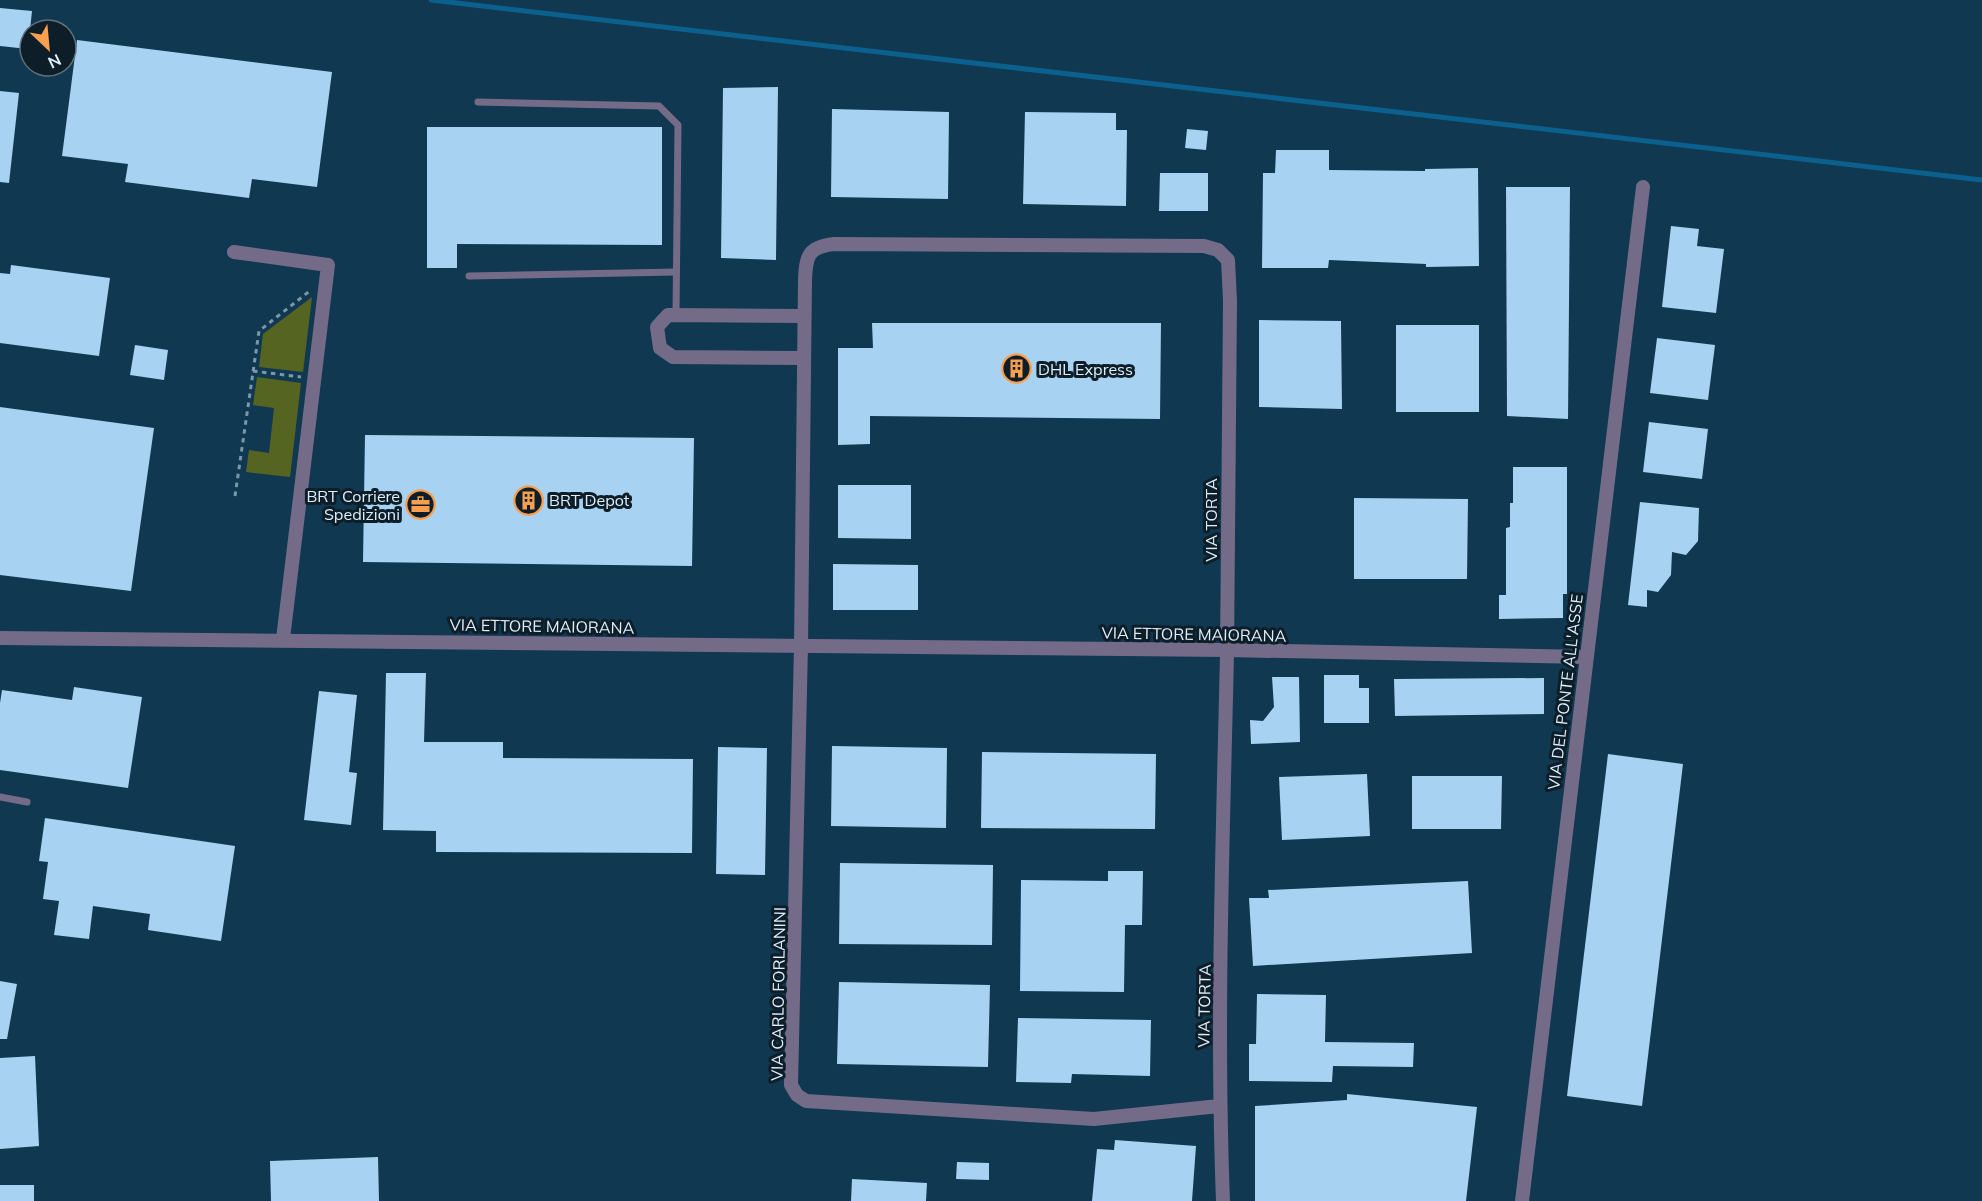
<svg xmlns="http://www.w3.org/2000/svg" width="1982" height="1201" font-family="Mulish,sans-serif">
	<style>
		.green { fill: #566422 }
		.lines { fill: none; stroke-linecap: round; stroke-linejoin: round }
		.stream { stroke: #0b608e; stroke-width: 5 }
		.building { fill: #a8d2f1 }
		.path { stroke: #7b97a9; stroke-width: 3; stroke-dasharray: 4.5 4.5; stroke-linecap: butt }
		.lane { stroke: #746b88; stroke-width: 7 }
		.street { stroke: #746b88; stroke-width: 14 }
		.labels { text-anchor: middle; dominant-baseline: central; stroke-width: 6; stroke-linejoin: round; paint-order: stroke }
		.poi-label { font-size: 16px; fill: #deeffb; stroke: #0d1e29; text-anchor: start }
		.street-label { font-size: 16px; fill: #deeffb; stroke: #0d1e29 }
	</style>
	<rect width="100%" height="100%" fill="#103851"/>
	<g class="green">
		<path d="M312 297 303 372 259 367 263 334Z"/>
		<path d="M257 377 301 383 290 477 246 472 249 450 269 453 274 408 253 405Z"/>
	</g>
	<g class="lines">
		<path class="stream" d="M431 0 1982 180"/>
	</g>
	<g class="building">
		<path d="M0 8 32 11 28 49 0 46Z"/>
		<path d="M77 40 332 72 317 187 252 179 249 198 125 182 128 164 62 156Z"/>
		<path d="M778 87 776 260 721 258 723 88Z"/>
		<path d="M0 91 19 93 9 183 0 182Z"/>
		<path d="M832 109 949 112 948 199 831 197Z"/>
		<path d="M1025 112 1116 113V130H1127L1126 206 1023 204Z"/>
		<path d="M427 127H662V245L457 244V268H427Z"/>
		<path d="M1187 129 1208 131 1206 150 1185 148Z"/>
		<path d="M1276 150H1329V170L1425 171V169L1478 168 1479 266 1426 267V264L1329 260 1328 268H1262L1263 173H1275Z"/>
		<path d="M1160 173H1208V211H1159Z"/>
		<path d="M1506 187H1570L1568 419 1507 416Z"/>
		<path d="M1671 226 1699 229 1697 246 1724 249 1716 313 1662 307Z"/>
		<path d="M11 265 110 278 99 356 0 343V273L10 274Z"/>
		<path d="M1259 320 1341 321 1342 409 1259 407Z"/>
		<path d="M872 323H1161L1160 419 870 416V444L838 445V348H873Z"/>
		<rect x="1396" y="325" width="83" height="87"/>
		<path d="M1657 338 1715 345 1708 400 1650 393Z"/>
		<path d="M135 345 168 350 164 380 130 375Z"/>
		<path d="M0 407 154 428 131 591 0 575Z"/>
		<path d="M1649 422 1708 429 1702 479 1643 472Z"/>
		<path d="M365 435 694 438 692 566 363 562Z"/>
		<path d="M1513 467H1567V594H1563V618L1499 619V595H1506V528L1510 527V503H1513Z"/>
		<path d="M838 485H911V539L838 538Z"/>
		<path d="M1354 498 1468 499 1467 579H1354Z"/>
		<path d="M1640 502 1699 508 1698 541 1686 555 1672 552 1671 575 1658 592 1647 590V607L1628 605Z"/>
		<path d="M833 564 918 565V610H833Z"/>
		<path d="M386 673H426L424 742H503V758L693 759 692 853 436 852V831L383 830Z"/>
		<path d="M1324 675H1359V688H1369V723H1324Z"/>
		<path d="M1272 677H1299L1300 742 1251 744 1250 720 1263 721 1274 707Z"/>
		<path d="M1544 678V714L1395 716 1394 679Z"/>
		<path d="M74 687 142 697 128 788 0 770V703L2 690 72 700Z"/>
		<path d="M319 691 357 695 349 772 357 773 351 825 304 820Z"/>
		<path d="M832 746 947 748 946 828 831 826Z"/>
		<path d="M718 747 767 748 765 875 716 874Z"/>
		<path d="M982 752 1156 754 1155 829 981 828Z"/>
		<path d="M1608 754 1683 764 1642 1106 1567 1096Z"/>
		<path d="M1367 774 1370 836 1282 840 1279 777Z"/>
		<path d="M1412 776H1502L1501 829H1412Z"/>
		<path d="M45 818 235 846 221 941 148 930 150 914 93 906 89 939 54 935 59 901 43 899 48 862 39 861Z"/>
		<path d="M840 863 993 865 992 945 839 944Z"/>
		<path d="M1108 871H1143L1142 925H1125L1124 992 1020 991 1021 880 1108 881Z"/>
		<path d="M1468 881 1472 953 1253 966 1249 898H1269L1268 890Z"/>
		<path d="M0 981 17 984 7 1039H0Z"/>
		<path d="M839 982 990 985 988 1067 837 1064Z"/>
		<path d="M1257 994 1326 995 1325 1042 1414 1043 1413 1067 1333 1066 1332 1082 1249 1081V1044H1256Z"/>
		<path d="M1018 1018 1151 1020 1150 1076 1072 1074 1071 1083 1016 1082Z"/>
		<path d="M35 1056 39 1146 0 1149V1058Z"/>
		<path d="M1347 1094 1477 1107 1466 1201H1255V1106L1347 1100Z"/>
		<path d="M1115 1140 1196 1146 1192 1201H1092L1097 1149 1114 1150Z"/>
		<path d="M378 1157 379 1201H271L270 1161Z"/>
		<path d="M957 1162 989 1163V1180L956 1179Z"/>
		<path d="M852 1179 927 1183 926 1201H851Z"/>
		<rect x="0" y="1185" width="34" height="16"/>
	</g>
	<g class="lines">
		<g class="path">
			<path d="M253 371 301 377"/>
			<path d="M235 496 259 331 311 290"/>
		</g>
		<g class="lane">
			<path d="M478 102 659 106 678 125 676 315"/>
			<path d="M469 276 676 272"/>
			<path d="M0 797 27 802"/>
		</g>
		<g class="street">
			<path d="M234 252 328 265 283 639"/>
			<path d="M803 358 673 357 660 348 657 327 668 315 804 316"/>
			<path d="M0 638 1227 650 1586 657"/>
			<path d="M1219 1106 1094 1119 806 1101 797 1095 791 1085 801 646 805 280C806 256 808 247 834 244L1204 246 1218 250 1228 260 1230 301C1229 418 1229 536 1227 654 1223 836 1216 1019 1223 1201"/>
			<path d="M1522 1201 1643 187"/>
		</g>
	</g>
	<defs>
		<symbol id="building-ring" viewBox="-11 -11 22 22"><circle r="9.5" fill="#0d1e29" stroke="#fa9f4e" stroke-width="1.5"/><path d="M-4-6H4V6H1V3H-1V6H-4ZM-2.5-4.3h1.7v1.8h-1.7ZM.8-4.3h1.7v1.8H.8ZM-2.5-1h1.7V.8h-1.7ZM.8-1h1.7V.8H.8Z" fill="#fa9f4e"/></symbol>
		<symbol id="office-ring" viewBox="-11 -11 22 22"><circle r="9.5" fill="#0d1e29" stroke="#fa9f4e" stroke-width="1.5"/><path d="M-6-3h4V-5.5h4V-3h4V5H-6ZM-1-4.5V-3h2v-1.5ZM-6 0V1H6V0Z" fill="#fa9f4e"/></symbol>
	</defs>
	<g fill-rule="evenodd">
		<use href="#building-ring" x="1000" y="352" width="33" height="33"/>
		<use href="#building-ring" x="512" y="484" width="33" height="33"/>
		<use href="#office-ring" x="404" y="488" width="33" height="33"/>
	</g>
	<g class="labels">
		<g class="poi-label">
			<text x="1038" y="369">DHL Express</text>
			<text x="400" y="496" text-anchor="end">BRT Corriere<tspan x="400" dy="18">Spedizioni</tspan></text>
			<text x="549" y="500">BRT Depot</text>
		</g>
		<g class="street-label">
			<text transform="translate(1211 520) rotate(-90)">VIA TORTA</text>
			<text transform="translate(542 626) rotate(1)">VIA ETTORE MAIORANA</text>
			<text transform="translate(1194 634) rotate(1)">VIA ETTORE MAIORANA</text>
			<text transform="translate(1565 692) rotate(-83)">VIA DEL PONTE ALL'ASSE</text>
			<text transform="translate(778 994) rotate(-89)">VIA CARLO FORLANINI</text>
			<text transform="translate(1204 1006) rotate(-89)">VIA TORTA</text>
		</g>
	</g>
	<g transform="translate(48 48) rotate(154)"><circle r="28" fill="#0d1e29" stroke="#61727d" stroke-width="1.5"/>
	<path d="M0-4.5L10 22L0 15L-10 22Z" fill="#fa9f4e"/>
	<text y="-9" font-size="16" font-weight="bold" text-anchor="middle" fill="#deeffb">N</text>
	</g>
</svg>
